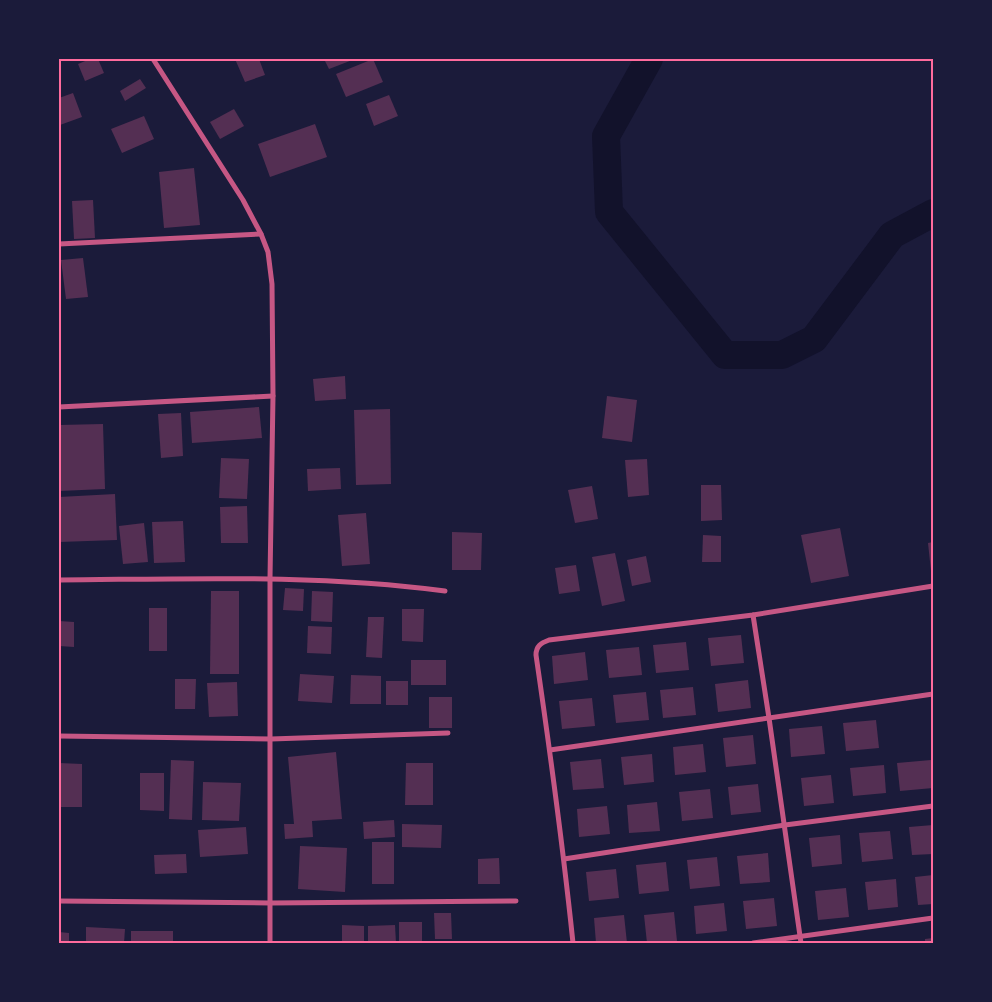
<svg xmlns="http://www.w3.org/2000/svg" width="992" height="1002" font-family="Overpass,sans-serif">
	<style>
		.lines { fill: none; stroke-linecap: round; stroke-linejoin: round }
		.river { stroke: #12122b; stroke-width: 28 }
		.building { fill: #542f53 }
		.minor { stroke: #c65784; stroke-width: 5 }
		.neatline { fill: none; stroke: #ff6b9d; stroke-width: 2 }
	</style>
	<rect width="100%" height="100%" fill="#1b1b3a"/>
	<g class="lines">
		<path class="river" d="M649 59 606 136 609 212 725 355H782L814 339 892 235 933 213"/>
	</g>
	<g class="building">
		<path d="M90 59H98L104 73 85 81 78 64Z"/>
		<path d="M235 59H259L265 75 245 82Z"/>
		<path d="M324 59H355L329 69Z"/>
		<path d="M373 59 383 82 346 97 336 74Z"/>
		<path d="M140 79 146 88 125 101 120 91Z"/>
		<path d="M73 93 82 117 60 125 59 98Z"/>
		<path d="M389 95 398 116 374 126 366 104Z"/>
		<path d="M234 109 244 126 220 139 210 122Z"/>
		<path d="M144 116 154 139 122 153 111 129Z"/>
		<path d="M315 124 327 157 270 177 258 144Z"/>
		<path d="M194 168 200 225 164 228 159 172Z"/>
		<path d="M93 200 95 238 74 239 72 201Z"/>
		<path d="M83 258 88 297 66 299 61 260Z"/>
		<path d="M345 376 346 399 315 401 313 379Z"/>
		<path d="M607 396 637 400 632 442 602 438Z"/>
		<path d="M259 407 262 438 192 443 190 412Z"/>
		<path d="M390 409 391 484 356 485 354 410Z"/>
		<path d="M181 413 183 456 161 458 158 414Z"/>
		<path d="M103 424 105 489 59 491V425Z"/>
		<path d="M221 458 249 459 247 499 219 498Z"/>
		<path d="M647 459 649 495 628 497 625 460Z"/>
		<path d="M340 468 341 489 308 491 307 469Z"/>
		<path d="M701 485H721L722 520 701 521Z"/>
		<path d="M592 486 598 519 575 523 568 490Z"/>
		<path d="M115 494 117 540 59 542V497Z"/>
		<path d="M247 506 248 543H221L220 507Z"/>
		<path d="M366 513 370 564 342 566 338 515Z"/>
		<path d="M183 521 185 562 154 563 152 522Z"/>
		<path d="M144 523 148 562 123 564 119 526Z"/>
		<path d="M840 528 849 576 811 583 801 535Z"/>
		<path d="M452 532 482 533 481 570H452Z"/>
		<path d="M703 535 721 536V562H702Z"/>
		<path d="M933 542V571H931L928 543Z"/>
		<path d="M615 553 625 601 602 606 592 557Z"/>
		<path d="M646 556 651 582 632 586 627 560Z"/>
		<path d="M576 565 580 591 559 594 555 568Z"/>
		<path d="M285 588 304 589 303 611 283 610Z"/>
		<path d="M211 591H239V674H210Z"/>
		<path d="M312 591 333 592 332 622 311 621Z"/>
		<rect x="149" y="608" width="18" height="43"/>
		<path d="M402 609H424L423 642 402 641Z"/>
		<path d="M368 617H384L382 658 366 657Z"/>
		<path d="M59 621 74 622V647L59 646Z"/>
		<path d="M308 626 332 627 331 654 307 653Z"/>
		<path d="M741 635 744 663 711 666 708 638Z"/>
		<path d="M686 642 689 670 656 673 653 645Z"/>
		<path d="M639 647 642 675 609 678 606 650Z"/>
		<path d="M585 652 588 680 554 684 552 656Z"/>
		<rect x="411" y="660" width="35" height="25"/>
		<path d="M300 674 334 676 332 703 298 701Z"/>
		<path d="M351 675 381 676V704H350Z"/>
		<path d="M175 679H196L195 709H175Z"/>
		<path d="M748 680 751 708 718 712 715 684Z"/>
		<rect x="386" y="681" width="22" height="24"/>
		<path d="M237 682 238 716 209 717 207 683Z"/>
		<path d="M693 687 696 715 663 718 660 690Z"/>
		<path d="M646 692 649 720 616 723 613 695Z"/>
		<rect x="429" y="697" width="23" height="31"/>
		<path d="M592 698 595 726 562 729 559 701Z"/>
		<path d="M876 720 879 748 846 751 843 723Z"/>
		<path d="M822 726 825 754 791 757 789 729Z"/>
		<path d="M753 735 756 764 726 767 723 738Z"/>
		<path d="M703 744 706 772 675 775 673 747Z"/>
		<path d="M336 752 342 819 312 821 313 837 285 839 284 824H294L288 757Z"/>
		<path d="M652 754 654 782 624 785 621 757Z"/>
		<path d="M601 759 604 788 573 790 570 762Z"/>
		<path d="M171 760 194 761 192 820 169 819Z"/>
		<path d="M931 760 933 788 900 791 897 763Z"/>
		<path d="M59 763 82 764V807H59Z"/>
		<path d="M406 763H433V805H405Z"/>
		<path d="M884 765 886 793 853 796 850 768Z"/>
		<path d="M140 773H164V811L140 810Z"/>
		<path d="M831 775 834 803 804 806 801 778Z"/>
		<path d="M203 782 241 783 239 821 202 820Z"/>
		<path d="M758 784 761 812 731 815 728 787Z"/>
		<path d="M710 789 713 818 682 821 679 792Z"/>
		<path d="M657 802 660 831 629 833 627 805Z"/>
		<path d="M607 806 610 834 579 837 577 809Z"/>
		<path d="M394 820 395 837 364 839 363 822Z"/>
		<path d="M402 824 442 825 441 848 402 847Z"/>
		<path d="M933 825V854L912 855 909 827Z"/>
		<path d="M246 827 248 854 200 857 198 830Z"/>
		<path d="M890 831 893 859 862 862 859 833Z"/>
		<path d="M840 835 842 864 812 867 809 838Z"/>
		<rect x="372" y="842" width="22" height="42"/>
		<path d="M300 846 347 848 345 892 298 889Z"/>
		<path d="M768 853 770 882 740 884 737 856Z"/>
		<path d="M186 854 187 873 155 874 154 855Z"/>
		<path d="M717 857 720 886 690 889 687 860Z"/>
		<path d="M499 858 500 884H478V859Z"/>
		<path d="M666 862 669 891 639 894 636 865Z"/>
		<path d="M616 869 619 898 589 901 586 872Z"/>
		<path d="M933 875V904L918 905 915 877Z"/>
		<path d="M896 879 898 907 868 910 865 882Z"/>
		<path d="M846 888 849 917 818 920 815 891Z"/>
		<path d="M774 898 777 926 746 929 743 901Z"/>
		<path d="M724 903 727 931 696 934 694 906Z"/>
		<path d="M674 912 677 941 647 943 644 915Z"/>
		<path d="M434 913H451L452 939H435Z"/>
		<path d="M624 915 627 943H596L594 918Z"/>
		<rect x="399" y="922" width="23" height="21"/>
		<path d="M342 925 364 926V943H342Z"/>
		<path d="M395 925 396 943H368V926Z"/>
		<path d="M86 927 125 929 124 943H86Z"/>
		<rect x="131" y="931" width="42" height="12"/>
		<path d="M59 932 69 933V943H59Z"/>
		<path d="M933 938V943H925V939Z"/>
	</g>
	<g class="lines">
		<g class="minor">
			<path d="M153 59 243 200 261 234 268 252 272 284 273 396 270 578V943"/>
			<path d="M59 244 261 234"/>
			<path d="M59 407 273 396"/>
			<path d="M59 580C188 579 316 574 445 591"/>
			<path d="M753 615 769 718 801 943"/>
			<path d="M59 736 271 739 448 733"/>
			<path d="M550 750 933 694"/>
			<path d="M564 859 785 825 933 806"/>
			<path d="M59 901 270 903 516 901"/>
			<path d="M573 943C563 847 550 751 536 655 536 646 541 643 549 640L753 615 933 586"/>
			<path d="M753 943 933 918"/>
		</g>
	</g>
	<rect width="992" height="1002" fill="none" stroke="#1b1b3a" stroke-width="120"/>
	<rect x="60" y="60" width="872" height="882" class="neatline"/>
</svg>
